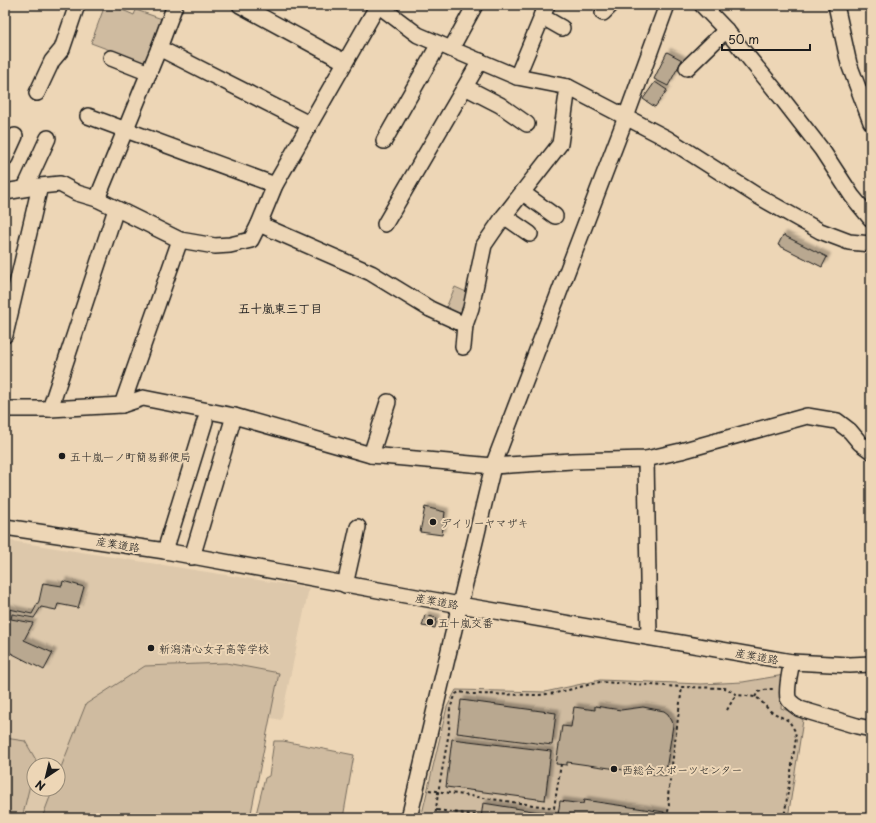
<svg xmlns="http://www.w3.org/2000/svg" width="876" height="823" font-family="'Playpen Sans','Klee One',sans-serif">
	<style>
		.built { fill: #ddc8ab; fill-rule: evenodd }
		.green { fill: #cfbba0; stroke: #766c5e }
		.building { fill: #b9a890; stroke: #1c1c1c; filter: url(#shadow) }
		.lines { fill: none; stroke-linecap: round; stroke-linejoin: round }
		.minor-casing { stroke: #1c1c1c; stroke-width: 18 }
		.path { stroke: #1c1c1c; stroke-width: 2; stroke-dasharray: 3 3; stroke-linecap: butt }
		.minor { stroke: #edd6b6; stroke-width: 15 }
		.poi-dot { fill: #1c1c1c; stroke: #edd6b6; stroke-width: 1.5 }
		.labels { text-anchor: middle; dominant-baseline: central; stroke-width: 4; stroke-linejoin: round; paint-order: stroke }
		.poi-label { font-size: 11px; fill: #1c1c1c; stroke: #edd6b6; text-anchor: start }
		.street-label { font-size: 11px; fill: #1c1c1c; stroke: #edd6b6 }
		.neighbourhood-label { font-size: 12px; font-weight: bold; fill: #1c1c1c; stroke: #edd6b6 }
	</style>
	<defs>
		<filter id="shadow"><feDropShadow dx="3.5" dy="-3.5" stdDeviation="1" flood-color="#0004"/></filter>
	</defs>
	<rect width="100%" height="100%" fill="#edd6b6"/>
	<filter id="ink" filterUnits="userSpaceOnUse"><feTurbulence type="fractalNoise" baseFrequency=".025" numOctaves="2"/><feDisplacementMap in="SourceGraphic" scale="8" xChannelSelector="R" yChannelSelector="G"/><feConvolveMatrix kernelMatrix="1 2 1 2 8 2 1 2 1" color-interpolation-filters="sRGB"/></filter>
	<g filter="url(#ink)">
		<path class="built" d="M5 540 309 588 281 720 225 708 74 818H5ZM34 765H58V789H34Z"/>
		<g class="green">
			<path d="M105 5H111L134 15 136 10 165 20 147 64 91 43Z"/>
			<path d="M455 287 471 294 461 318 445 310Z"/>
			<path d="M226 663 279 673 250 818H42L53 789H58V775L86 704 145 666Z"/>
			<path d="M784 675 781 708 794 713 803 720 788 818H421L447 707 456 690 545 692 600 680 701 684 743 682Z"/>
			<path d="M5 738 25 741 36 760 22 818 5 816Z"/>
			<path d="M274 741H283L354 755 343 818H255L265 778 269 776Z"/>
		</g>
		<g class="building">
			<path d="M667 52 682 60 668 86 654 79Z"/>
			<path d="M655 82 667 90 655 107 643 99Z"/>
			<path d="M783 235 827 257 822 267 778 245Z"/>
			<path d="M425 507 445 512 442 535 420 532Z"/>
			<path d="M63 581 84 587 78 608 58 604 56 610 41 607 34 618 12 614 11 619 33 623 24 640 53 653 44 670 5 650V608L32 614 39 601 43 583 62 586Z"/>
			<path d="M425 615 437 618 435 628 422 626Z"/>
			<path d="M461 700 556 713 552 745 457 733Z"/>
			<path d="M595 706 621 710 643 707 664 711 668 714 672 721 673 725 666 770H667V776L567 762V765L556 764 562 726 571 727 574 707 595 710Z"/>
			<path d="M452 739 551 751 545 800 446 787Z"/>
			<path d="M584 800 664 812 663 818H481L483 803 558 815 560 801 583 804Z"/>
		</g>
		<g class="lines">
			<defs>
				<g id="minor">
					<path d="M240 5 345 62"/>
					<path d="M378 5 418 35 517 77 568 87 668 139 756 195 820 231 849 242 871 244"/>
					<path d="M702 5 726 30 780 96 822 150 852 196 871 219"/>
					<path d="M836 5 849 64 871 122"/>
					<path d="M603 13 611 5"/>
					<path d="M541 16 562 28"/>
					<path d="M159 48 309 124"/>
					<path d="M451 49 475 5"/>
					<path d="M111 58 149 73"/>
					<path d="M687 68 726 30"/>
					<path d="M517 77 547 5"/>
					<path d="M465 87 500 105 527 124"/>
					<path d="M37 93 52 61 62 49 77 5"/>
					<path d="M88 116 275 185"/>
					<path d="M384 141 439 44"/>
					<path d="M5 158 15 136"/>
					<path d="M25 188 48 138"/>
					<path d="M5 192 35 187"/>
					<path d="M523 193 555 216"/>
					<path d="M97 199 159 48 175 5"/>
					<path d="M504 216 530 234"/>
					<path d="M259 224 371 273 430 309 465 325"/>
					<path d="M385 224 480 61"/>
					<path d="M5 335 40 186 60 184 77 193 97 199 180 240 215 246 230 245 251 240 259 224 275 185 378 5"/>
					<path d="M463 347 465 325 471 308 484 245 504 216 560 144 568 87"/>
					<path d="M122 405 180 240"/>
					<path d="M5 409H50L122 405 143 398 234 416 371 455 493 466 572 461 646 459 681 451 807 416 837 421 850 431 860 443 871 451"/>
					<path d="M50 409 116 209"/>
					<path d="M371 455 388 402"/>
					<path d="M646 459 649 637"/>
					<path d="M5 527 165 551 460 605 792 662 850 665 871 664"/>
					<path d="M165 551 205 421"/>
					<path d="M192 557 234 416"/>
					<path d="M345 585 358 527"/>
					<path d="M792 662C790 671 786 689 788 698 790 703 796 706 800 709L857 726 871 729"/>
					<path d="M409 818 493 466 626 117 667 5"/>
				</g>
			</defs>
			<use href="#minor" class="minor-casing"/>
			<g class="path">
				<path d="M755 697 758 692 768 689H775"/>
				<path d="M727 710 736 694"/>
				<path d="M429 790 554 808 561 764"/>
				<path d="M437 810 481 816"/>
				<path d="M435 818 438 793 449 732 450 708 456 694 459 692 472 694 539 695 556 693 600 682 682 687 725 688 738 695 755 697 759 699 770 711 789 721 795 731 796 738 784 818"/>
				<path d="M667 818 669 806 668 796 682 687"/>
			</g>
			<use href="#minor" class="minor"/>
		</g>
	</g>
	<g class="poi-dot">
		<circle cx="62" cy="456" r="4"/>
		<circle cx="433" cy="522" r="4"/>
		<circle cx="430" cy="622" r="4"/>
		<circle cx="151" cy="648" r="4"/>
		<circle cx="614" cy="769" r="4"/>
	</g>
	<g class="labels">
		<g class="poi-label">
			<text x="70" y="456">五十嵐一ノ町簡易郵便局</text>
			<text x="441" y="522">デイリーヤマザキ</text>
			<text x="438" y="622">五十嵐交番</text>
			<text x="159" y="648">新潟清心女子高等学校</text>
			<text x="622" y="769">西総合スポーツセンター</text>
		</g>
		<g class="street-label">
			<text transform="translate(118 544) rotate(9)">産業道路</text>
			<text transform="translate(437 601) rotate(10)">産業道路</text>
			<text transform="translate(757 656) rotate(10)">産業道路</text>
		</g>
		<g class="neighbourhood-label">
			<text x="280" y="308">五十嵐東三丁目</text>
		</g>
	</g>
	<rect width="876" height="823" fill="none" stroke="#edd6b6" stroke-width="20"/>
	<rect x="10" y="10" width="856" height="803" fill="none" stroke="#1c1c1c" stroke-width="1.5" filter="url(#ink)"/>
	<g transform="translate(46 777) rotate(215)"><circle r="19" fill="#edd6b6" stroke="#998c78"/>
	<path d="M0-3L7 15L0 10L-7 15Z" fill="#1c1c1c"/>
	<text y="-6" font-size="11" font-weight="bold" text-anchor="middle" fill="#1c1c1c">N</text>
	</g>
	<path d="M722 44v6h88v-6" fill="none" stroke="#1c1c1c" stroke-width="2"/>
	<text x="728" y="44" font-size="12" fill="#1c1c1c" stroke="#edd6b6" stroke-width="3" paint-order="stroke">50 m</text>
</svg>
